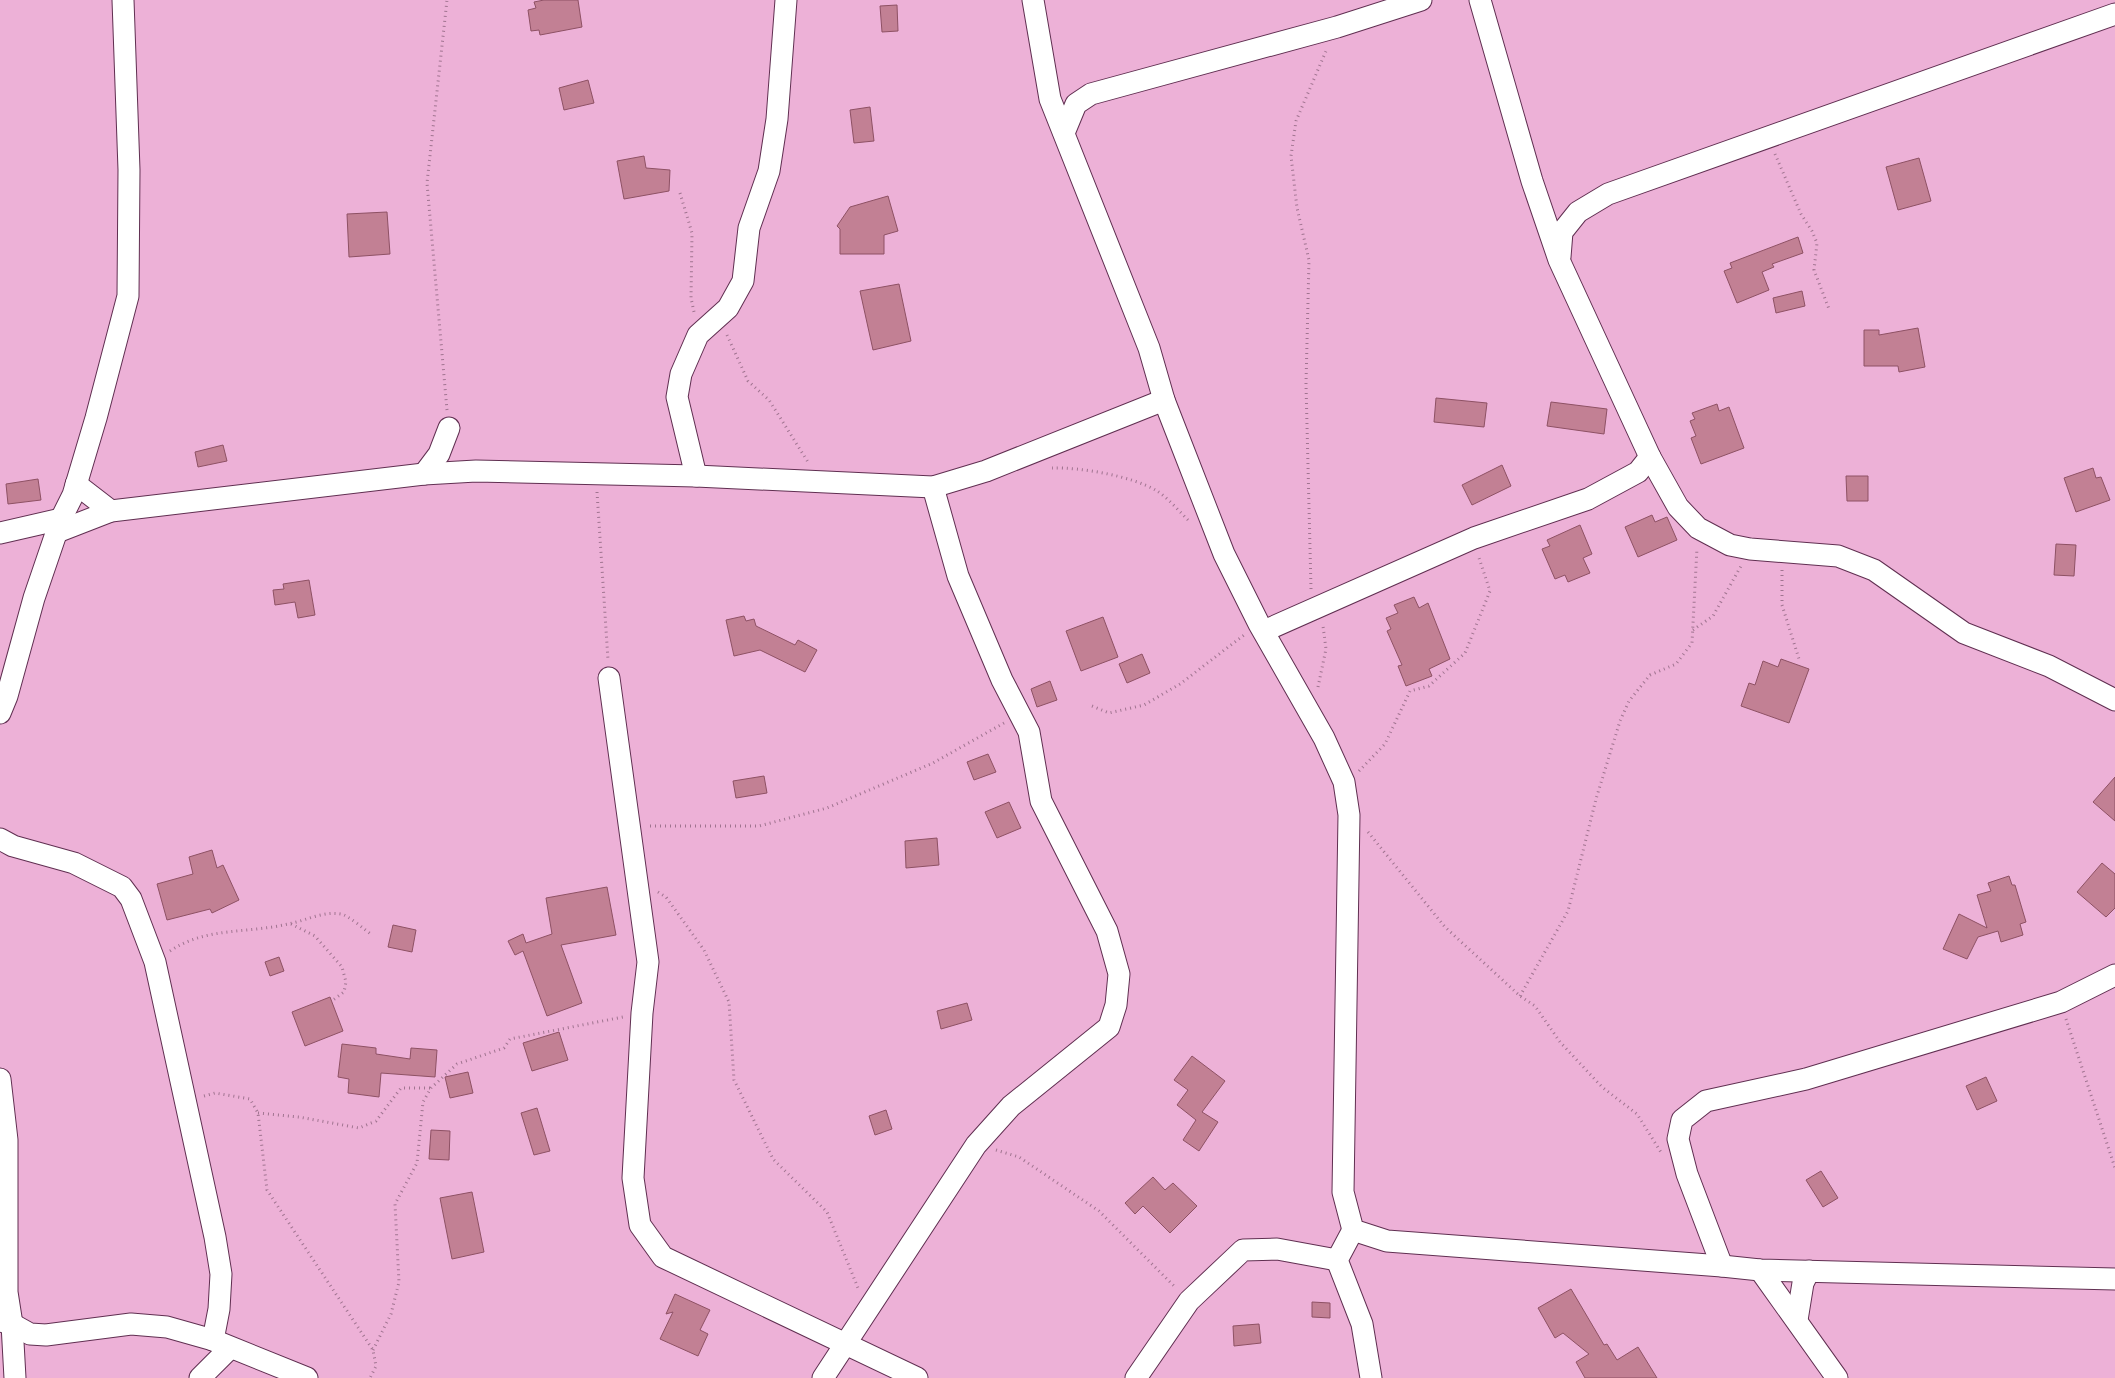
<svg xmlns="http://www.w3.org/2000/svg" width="2115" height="1378" font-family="'IBM Plex Sans',sans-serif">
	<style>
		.building { fill: #c28094; stroke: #8e5164 }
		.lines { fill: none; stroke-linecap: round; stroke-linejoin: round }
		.street-casing { stroke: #602f51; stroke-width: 23 }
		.path { stroke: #a07490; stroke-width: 3; stroke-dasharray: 1 4; stroke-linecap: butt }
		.street { stroke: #fff; stroke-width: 21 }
	</style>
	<rect width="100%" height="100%" fill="#edb1d7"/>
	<g class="building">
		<path d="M544 0H578L582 27 540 35 539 30 531 31 528 10 536 8 534 2Z"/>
		<path d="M897 5 898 31 882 32 880 6Z"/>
		<path d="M588 80 594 103 564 110 559 88Z"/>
		<path d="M870 107 874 141 854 143 850 110Z"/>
		<path d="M644 156 646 168 670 170 669 191 624 199 617 161Z"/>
		<path d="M1919 158 1931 201 1898 210 1886 167Z"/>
		<path d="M888 196 898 231 884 235V254H840V229L837 226 850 207Z"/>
		<path d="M387 212 390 254 349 257 347 214Z"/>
		<path d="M1798 237 1803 253 1772 264 1774 267 1762 272 1769 290 1737 303 1724 271 1732 268 1730 263Z"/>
		<path d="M899 284 911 341 873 350 860 291Z"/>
		<path d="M1802 291 1805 306 1776 313 1773 298Z"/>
		<path d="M1918 328 1925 367 1899 372 1898 366H1864V330H1879V335Z"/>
		<path d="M1436 398 1487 403 1484 427 1434 422Z"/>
		<path d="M1551 402 1607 409 1604 434 1547 426Z"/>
		<path d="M1717 404 1719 411 1729 407 1744 448 1701 464 1691 438 1696 436 1690 421 1695 419 1692 413Z"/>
		<path d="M223 445 227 461 198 467 195 452Z"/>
		<path d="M1502 465 1511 486 1472 505 1462 485Z"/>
		<path d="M2093 468 2096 478 2101 477 2110 500 2076 512 2064 478Z"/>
		<path d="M1846 476H1868V501H1847Z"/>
		<path d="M38 479 41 500 8 504 6 484Z"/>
		<path d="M1652 515 1655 522 1667 517 1677 540 1638 557 1625 527Z"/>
		<path d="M1580 525 1592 554 1583 558 1590 573 1568 582 1565 575 1555 579 1542 549 1550 546 1547 540Z"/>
		<path d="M2056 544 2076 545 2074 576 2054 575Z"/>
		<path d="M309 580 315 615 298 618 295 602 275 605 273 590 284 589 283 584Z"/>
		<path d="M1414 597 1419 608 1428 603 1450 659 1429 669 1432 676 1406 686 1398 666 1402 665 1387 631 1391 629 1386 618 1398 613 1394 605Z"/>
		<path d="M744 616 746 621 754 619 756 626 795 645 798 640 817 650 805 672 760 650 734 656 726 620Z"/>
		<path d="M1103 617 1118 657 1081 671 1066 631Z"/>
		<path d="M1142 654 1150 673 1127 683 1119 664Z"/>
		<path d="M1781 659 1809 669 1789 723 1741 706 1749 683 1755 685 1763 661 1778 667Z"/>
		<path d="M1050 681 1057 700 1037 707 1031 689Z"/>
		<path d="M988 754 996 772 974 780 967 762Z"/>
		<path d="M764 776 767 793 736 798 733 781Z"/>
		<path d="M2115 777V821L2093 802Z"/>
		<path d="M1009 802 1021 828 997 838 985 812Z"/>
		<path d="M937 838 939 865 906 868 905 841Z"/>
		<path d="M212 850 217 868 223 865 239 900 212 913 210 909 167 920 157 884 193 874 189 857Z"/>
		<path d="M2102 863 2115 874V908L2106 917 2077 892Z"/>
		<path d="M2009 876 2012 885H2015L2026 922 2020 924 2023 935 2001 942 1998 931 1978 937 1967 959 1943 949 1959 914 1987 928 1977 895 1991 891 1988 883Z"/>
		<path d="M607 887 616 935 561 945 582 1003 547 1016 523 951 515 955 508 941 523 934 526 943 552 934 546 898Z"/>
		<path d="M393 925 416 930 412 952 388 947Z"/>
		<path d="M279 957 284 971 270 976 265 962Z"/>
		<path d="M330 997 343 1031 305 1046 292 1012Z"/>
		<path d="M967 1003 972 1020 941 1029 937 1011Z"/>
		<path d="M559 1032 568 1060 532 1071 523 1043Z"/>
		<path d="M342 1044 376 1048V1054L410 1059 411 1048 437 1050 435 1077 381 1073 379 1097 348 1093 349 1079 338 1077Z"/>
		<path d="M1192 1056 1225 1081 1202 1112 1218 1122 1199 1151 1183 1140 1196 1120 1177 1105 1188 1090 1174 1080Z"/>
		<path d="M468 1072 473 1093 450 1098 445 1077Z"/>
		<path d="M1986 1077 1997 1101 1977 1110 1966 1086Z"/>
		<path d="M537 1108 550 1151 534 1155 521 1113Z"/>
		<path d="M886 1110 892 1129 875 1135 869 1116Z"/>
		<path d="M431 1130 450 1131 449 1160 429 1159Z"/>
		<path d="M1821 1171 1838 1198 1823 1207 1806 1180Z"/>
		<path d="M1153 1177 1165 1190 1173 1183 1197 1206 1170 1233 1143 1206 1135 1214 1125 1203Z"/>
		<path d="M472 1192 484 1252 452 1259 440 1198Z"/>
		<path d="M1571 1289 1604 1345 1607 1344 1617 1360 1638 1347 1657 1378H1585L1576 1362 1589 1354 1563 1333 1555 1338 1538 1308Z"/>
		<path d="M675 1294 710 1310 700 1330 708 1334 698 1356 660 1339 673 1312 666 1314Z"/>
		<path d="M1312 1302 1330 1303V1318L1312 1317Z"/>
		<path d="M1259 1324 1261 1343 1234 1346 1233 1326Z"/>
	</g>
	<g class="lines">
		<defs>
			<g id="street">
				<path d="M1033 0 1050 99 1149 348 1164 400 1224 554 1259 624 1324 738 1344 782 1349 815 1343 1192 1353 1230 1387 1241 1722 1266 1760 1270 2115 1279"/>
				<path d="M1480 0 1532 181 1559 260 1650 457 1678 507 1698 528 1730 545 1750 549 1838 556 1874 570 1964 633 2049 666 2115 700"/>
				<path d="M1064 133 1076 104 1091 94 1337 27 1421 0"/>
				<path d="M1560 257 1562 232 1578 212 1608 194 2115 14"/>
				<path d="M424 474 439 454 449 428"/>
				<path d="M696 476 677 397 681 374 698 335 728 308 743 281 749 228 769 171 777 119 786 0"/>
				<path d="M76 484 111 511"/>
				<path d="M57 532 111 511 424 474 476 471 696 476 933 487 986 471 1164 400"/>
				<path d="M0 533 61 519"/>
				<path d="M1264 631 1474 538 1588 499 1638 472 1650 457"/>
				<path d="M609 678 648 962 642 1013 633 1178 640 1225 663 1257 917 1378"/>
				<path d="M0 713 7 696 34 598 61 519 73 495 96 418 128 296 129 170 123 0"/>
				<path d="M0 839 13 846 74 863 122 887 131 899 155 962 215 1237 221 1274 219 1309 213 1340"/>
				<path d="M0 1079 7 1140V1292L12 1324 15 1378"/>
				<path d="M1353 1230 1337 1260 1362 1324 1371 1378"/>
				<path d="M1722 1266 1687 1174 1678 1139 1682 1120 1706 1101 1806 1079 2061 1002 2115 975"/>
				<path d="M1760 1270 1837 1378"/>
				<path d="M1797 1320 1803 1283 1809 1271"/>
				<path d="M0 1321 12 1324 30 1334 46 1335 131 1324 167 1327 213 1340 307 1378"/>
				<path d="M200 1378 230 1348"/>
				<path d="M823 1378 976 1145 1011 1106 1109 1027 1116 1005 1119 974 1107 931 1041 801 1029 732 1002 680 958 576 933 487"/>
				<path d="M1136 1378 1189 1301 1243 1250 1277 1249 1337 1260"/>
			</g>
		</defs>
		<use href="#street" class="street-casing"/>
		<g class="path">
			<path d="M1775 154 1801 214 1812 231 1817 243 1814 270 1829 309"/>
			<path d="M680 193 692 233 691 298 694 312"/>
			<path d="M727 335 748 381 769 400 808 462"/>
			<path d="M447 410 427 183 447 0"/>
			<path d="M1052 468C1079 467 1133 476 1157 491 1168 498 1178 510 1188 520"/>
			<path d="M597 492 608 660"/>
			<path d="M1782 570V605L1799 659"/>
			<path d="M1311 589 1306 384 1309 260 1297 208 1291 156 1296 121 1326 51"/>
			<path d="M1693 630 1713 616 1741 566"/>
			<path d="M1318 687 1326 649 1323 626"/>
			<path d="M1092 706 1109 713 1144 705 1180 684 1244 635"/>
			<path d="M1359 771 1385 744 1410 691 1429 686 1465 653 1490 591 1479 558"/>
			<path d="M650 826H759L827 808 933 763 1004 723"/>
			<path d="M1368 832 1445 927 1520 996 1535 1006 1560 1042 1602 1087 1637 1114 1662 1154"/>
			<path d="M658 892 666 897 704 950 729 1002 734 1080 773 1159 827 1212 858 1288"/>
			<path d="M291 924 315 936 342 967 346 982 344 992 333 1000"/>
			<path d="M170 951C207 926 251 934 292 923 307 920 324 911 341 914 348 915 365 930 372 935"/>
			<path d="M1520 996 1568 911 1596 799 1620 721 1629 701 1650 675 1676 664 1692 643 1697 548"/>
			<path d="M2066 1019 2115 1168"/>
			<path d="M204 1096 215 1093 250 1099 258 1113 267 1190 373 1350 376 1366 370 1378"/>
			<path d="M258 1113 299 1117 359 1128 376 1121 401 1088H431"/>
			<path d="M996 1150 1019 1157 1099 1211 1176 1288"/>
			<path d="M373 1350 391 1314 399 1282 395 1204 417 1163 423 1102 431 1088 457 1064 504 1048 510 1039 623 1017"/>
		</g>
		<use href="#street" class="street"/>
	</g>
</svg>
